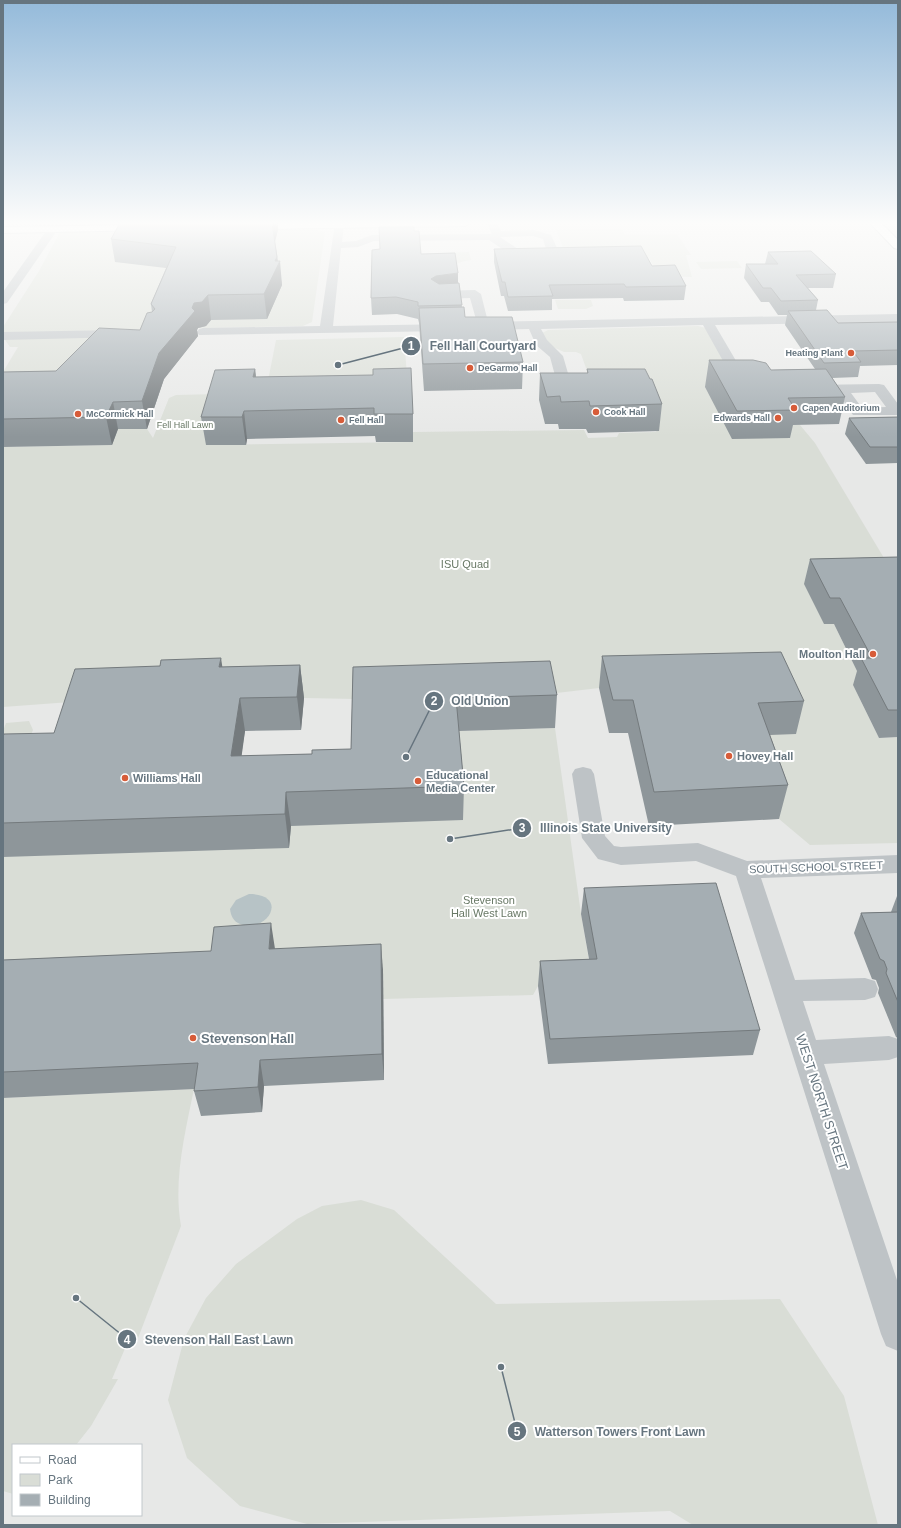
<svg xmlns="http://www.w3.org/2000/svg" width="901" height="1528" font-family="Arial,sans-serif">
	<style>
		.built { fill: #e7e8e7; fill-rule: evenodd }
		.green { fill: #d9ddd6 }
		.water { fill: #b7c3c6 }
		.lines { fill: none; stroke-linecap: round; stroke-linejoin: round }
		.major-casing { stroke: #b2b7bb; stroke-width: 2 }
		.minor { fill: #bec3c6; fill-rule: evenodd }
		.major { fill: #fff; fill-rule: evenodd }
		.wall { fill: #8e969a }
		.shaded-wall { fill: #747a7d }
		.building { fill: #a5aeb3; stroke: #747a7d }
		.poi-dot { fill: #d75c39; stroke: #fff; stroke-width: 1.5 }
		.labels { text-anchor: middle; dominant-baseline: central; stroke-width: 4; stroke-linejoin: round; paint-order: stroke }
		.far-poi-label { font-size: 9px; font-weight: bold; fill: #66757f; stroke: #fff; text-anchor: start }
		.far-park-label { font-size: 9px; fill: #687865; stroke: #fff }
		.park-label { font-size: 11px; fill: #687865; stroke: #fff }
		.poi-label { font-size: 11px; font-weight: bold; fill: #66757f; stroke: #fff; text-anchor: start }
		.street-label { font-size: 11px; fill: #66757f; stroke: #fff }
		.near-poi-label { font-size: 13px; font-weight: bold; fill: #66757f; stroke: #fff; text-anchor: start }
		.near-street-label { font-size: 13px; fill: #66757f; stroke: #fff }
		.leader { fill: none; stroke: #66757f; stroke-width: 1.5 }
		.callout-dot { fill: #66757f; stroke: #fff; stroke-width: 1.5 }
		.mark-label { font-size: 12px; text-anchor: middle; font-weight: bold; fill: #fff }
		.callout-label { font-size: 12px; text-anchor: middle; font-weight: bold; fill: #66757f; stroke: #fff; stroke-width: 4; stroke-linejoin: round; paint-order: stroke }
	</style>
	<rect width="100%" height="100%" fill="#f9f9f7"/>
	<path class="built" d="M3 223H898V1525H3V233L257 229 3 227ZM13 1445H141V1515H13Z"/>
	<g class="green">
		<path d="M313 229 325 232 312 322 303 326 155 329 145 354 3 393V372L18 347H10L3 337V327L39 271 60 232Z"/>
		<path d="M622 229 625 235 677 234 691 255H686L692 277 659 276 649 258 646 257 567 258 556 230Z"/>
		<path d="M469 252 471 260C454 262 457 269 437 261V253Z"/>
		<path d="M737 261 742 268 701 269 696 262Z"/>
		<path d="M555 300H591L593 306 586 309H558Z"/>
		<path d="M698 326 706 328 782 425H800L815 443 893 573 834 624 864 685H853L879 738 898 737V843L810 845 779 819 757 754 599 688 548 694 356 699 304 698 84 701 3 707V447L112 445 118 429H147L153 438 169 398 176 395 218 394 206 445 413 442V432L584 430 588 438 617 437 619 433 657 432 592 385 581 354 576 352H564L544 343 542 333 548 330Z"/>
		<path d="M404 337 408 389 266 391 276 340Z"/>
		<path d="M29 721 33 730 3 802V731L6 723Z"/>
		<path d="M555 728 581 914 593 984 538 986 533 995 383 999 3 986V857L291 825 456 731Z"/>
		<path d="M194 1089C185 1133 173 1181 181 1226L135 1346 129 1339 112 1379H118L91 1426 76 1445H13V1494L3 1491V1098Z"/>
		<path d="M361 1200 394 1210 496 1304 780 1299 844 1396 878 1525H693L670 1511 307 1524 240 1506 187 1458 168 1400 184 1339 206 1298 236 1264 297 1219 322 1206Z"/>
	</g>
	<path class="water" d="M249 894C290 894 268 934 240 924 233 921 231 916 230 909L236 900Z"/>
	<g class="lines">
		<defs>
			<g id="major">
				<path d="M247 223H470L465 226 248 229 243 226Z"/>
				<path d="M870 223H881L898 240V249L894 248Z"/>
				<path d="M146 225 150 226 151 228 150 230 3 233V227Z"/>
			</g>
		</defs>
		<use href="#major" class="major-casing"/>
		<g class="minor">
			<path d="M89 223H99L94 231 90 232 85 229Z"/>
			<path d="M335 223H343L344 225 342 242 356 241 372 235 492 234 487 223H497L501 231 534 230 551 235 557 248 555 253 536 257H520L511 255 489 240 374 241 358 247 341 248 333 326 453 324 455 327 449 331 199 335 197 332 199 329 203 328 320 326ZM533 236 543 239 546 249 521 251 500 237Z"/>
			<path d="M53 226 58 229 7 303 3 304V292L49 227Z"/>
			<path d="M475 290 481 294 488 322 898 314V322L715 325 742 371 755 381 753 384 748 385 732 377 703 325 541 329 547 340 563 356 574 394 572 397H562L560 394 550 357 536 345 529 329 479 330 470 298 439 299 433 295 439 291Z"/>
			<path d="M121 330 127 334 125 337 3 340V332Z"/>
			<path d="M879 384 884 385 898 404V415H853L838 393 805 392 803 389 805 386 810 385ZM875 392 886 407 862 408 851 393Z"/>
			<path d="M583 767 591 769 594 774 605 836 614 846 621 847 698 843 747 861 898 855V873L761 878 795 980 865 978 875 981 878 989 875 997 865 1000 803 1001 816 1040 889 1036 898 1039V1057L889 1060 824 1064 898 1283V1351L886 1346 881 1334 736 876 696 861 621 865 598 859 582 838 572 774 575 769Z"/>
		</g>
		<use href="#major" class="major"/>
	</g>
	<g class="wall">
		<path d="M3 223H34L33 224H3Z"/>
		<path d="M120 223H278V230L275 242 278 261 282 285 267 319 211 320 206 326 198 328 197 330 198 336 164 379 147 429H118L112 445 3 447V372L56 371 140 330 152 312 151 304 166 268 115 262 111 239Z"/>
		<path d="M414 231 421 254 458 283 462 307 465 317 523 362 522 389 424 391 419 323 418 319 397 314 372 315 371 298 380 249Z"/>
		<path d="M494 249 652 266 686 286 684 300 624 301 623 298 552 299V310L508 311 504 296H501L494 262Z"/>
		<path d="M768 252 836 274 833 288H808L818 300 816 310 838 323H898V365L860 366 858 377 832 378 845 397 839 424 793 425 790 438 732 439 705 387 709 360 771 370 815 369 785 325 787 315H778L769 302H761L744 278 746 264H765Z"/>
		<path d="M255 369 256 377 413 414V442H376L375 436 247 439 246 445H206L201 417Z"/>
		<path d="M587 369 662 404 659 431 588 433 586 429H559L558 424H545L539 400 540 373H587Z"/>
		<path d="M898 417V463L866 464 845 434 849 418Z"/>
		<path d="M898 557V737L879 738 853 685 857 671 834 624H824L804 584 810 559Z"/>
		<path d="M602 656 804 701 796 734 770 735 788 785 779 819 649 826 628 733H609L599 688Z"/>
		<path d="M300 665 304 698 301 730 245 731 241 756 312 754 351 749 353 667 557 695 555 728 459 731 464 786 463 820 291 826 289 848 3 857V737L54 733 160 666 222 667Z"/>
		<path d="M584 888 760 1030 753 1055 548 1064 538 986 540 961 589 959 581 914Z"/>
		<path d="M897 896H898V1038L896 1037 878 993 879 988 876 980 872 979 854 933 861 913 891 912Z"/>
		<path d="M275 949 383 970 384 1080 264 1086 262 1112 201 1116 194 1091 195 1089 3 1098V960Z"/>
	</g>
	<g class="shaded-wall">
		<path d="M272 223H278V230L274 244Z"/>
		<path d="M277 257 278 266 280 261 282 285 267 319 264 294 275 261Z"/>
		<path d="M458 273V289L432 295 431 279 436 276Z"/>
		<path d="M208 295 211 320 206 326 198 328 197 330 198 336 164 379 147 429 142 401 159 353 192 308 194 303Z"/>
		<path d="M255 369 258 396 253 377Z"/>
		<path d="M113 402 118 429 112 445 106 417Z"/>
		<path d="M244 411 247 439 246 445 242 417Z"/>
		<path d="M221 658 226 691 219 667Z"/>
		<path d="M300 665 304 698 301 730 297 697Z"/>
		<path d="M240 698 245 731 237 790 231 756Z"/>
		<path d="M286 792 291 826 289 848 285 814Z"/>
		<path d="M271 923 275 949H269Z"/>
		<path d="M381 944 383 970 384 1080 382 1054Z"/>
		<path d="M260 1060 264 1086 262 1112 258 1087Z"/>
	</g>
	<g class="building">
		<path d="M120 223H272L277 257 275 261H280L264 294 208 295 202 302 194 303 192 308 195 311 159 353 142 401 113 402 106 417 3 419V372L56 371 99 328 140 330 147 313 152 312 155 309 151 304 176 247 111 239Z"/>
		<path d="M379 227H414V231H419L421 254 455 253 458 273 436 276 431 279 439 284 459 283 462 305 418 306V302L396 297 371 298 372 250 380 249Z"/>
		<path d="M641 246 652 266 675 265 686 286 626 287 624 284 549 285 553 296 508 297 505 282H502L494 249Z"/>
		<path d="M811 251 836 274 796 275 818 300 781 301 771 288H763L746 264H778L768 252Z"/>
		<path d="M464 307 465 317H512L523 362 423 364 419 308Z"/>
		<path d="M827 310 838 323 897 322 898 323V350L853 351 861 362 824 363 788 311Z"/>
		<path d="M709 360H753L766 363 771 370 826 369 845 397 788 398 796 410 737 411Z"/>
		<path d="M411 368 413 414H374V408L244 411 242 417H201L215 370 255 369 253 377 373 375V369Z"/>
		<path d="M587 369H645L650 379H652L662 404 590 406 589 401 561 402 560 396 547 397 540 373H588Z"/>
		<path d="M898 417V447H870L849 418Z"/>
		<path d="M898 557V710H888L861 658H872L840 598H830L810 559Z"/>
		<path d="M781 652 804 701 758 703 788 785 654 792 633 700H613L602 656Z"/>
		<path d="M221 658 219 667 300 665 297 697 240 698 231 756 312 754V750L351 749 353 667 550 661 557 695 456 698 464 786 286 792 285 814 3 823V737L4 734 54 733 75 669 160 666 161 660Z"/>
		<path d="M716 883 760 1030 550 1039 540 961 597 959 584 888Z"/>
		<path d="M898 912V1002L886 973 887 969 884 961 880 959 861 913Z"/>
		<path d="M271 923 269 949 381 944 382 1054 260 1060 258 1087 194 1091 198 1063 3 1072V960L211 951 214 927Z"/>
	</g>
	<linearGradient id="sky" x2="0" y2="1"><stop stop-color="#94bada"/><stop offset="0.51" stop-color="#fcfcfb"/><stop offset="1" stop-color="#fcfcfb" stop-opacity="0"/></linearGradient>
	<rect width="901" height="437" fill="url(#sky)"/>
	<g class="poi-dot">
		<circle cx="851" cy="353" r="4"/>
		<circle cx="470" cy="368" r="4"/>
		<circle cx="794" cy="408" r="4"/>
		<circle cx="596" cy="412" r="4"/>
		<circle cx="78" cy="414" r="4"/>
		<circle cx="778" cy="418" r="4"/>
		<circle cx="341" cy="420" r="4"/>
		<circle cx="873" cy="654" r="4"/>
		<circle cx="729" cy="756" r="4"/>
		<circle cx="125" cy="778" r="4"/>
		<circle cx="418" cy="781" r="4"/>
		<circle cx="193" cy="1038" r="4"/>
	</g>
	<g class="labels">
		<g class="far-poi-label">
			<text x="843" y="353" text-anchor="end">Heating Plant</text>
			<text x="478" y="368">DeGarmo Hall</text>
			<text x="802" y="408">Capen Auditorium</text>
			<text x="604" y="412">Cook Hall</text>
			<text x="86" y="414">McCormick Hall</text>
			<text x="770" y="418" text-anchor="end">Edwards Hall</text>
			<text x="349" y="420">Fell Hall</text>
		</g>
		<g class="far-park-label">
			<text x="185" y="425">Fell Hall Lawn</text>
		</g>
		<g class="park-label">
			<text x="465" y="564">ISU Quad</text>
			<text x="489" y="900">Stevenson<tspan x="489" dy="13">Hall West Lawn</tspan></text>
		</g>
		<g class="poi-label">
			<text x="865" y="654" text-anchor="end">Moulton Hall</text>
			<text x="737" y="756">Hovey Hall</text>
			<text x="426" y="775">Educational<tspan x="426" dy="13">Media Center</tspan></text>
			<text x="133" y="778">Williams Hall</text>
		</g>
		<g class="street-label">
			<text transform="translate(816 867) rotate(-2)">SOUTH SCHOOL STREET</text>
		</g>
		<g class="near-poi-label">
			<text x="201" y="1038">Stevenson Hall</text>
		</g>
		<g class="near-street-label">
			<text transform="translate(822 1102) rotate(72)">WEST NORTH STREET</text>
		</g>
	</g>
	<path class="leader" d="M338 365L411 346M406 757L434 701M450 839L522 828M76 1298L127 1339M501 1367L517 1431"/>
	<g class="callout-dot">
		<circle cx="338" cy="365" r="4"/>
		<circle cx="406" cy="757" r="4"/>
		<circle cx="450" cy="839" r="4"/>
		<circle cx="76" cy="1298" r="4"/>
		<circle cx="501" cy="1367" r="4"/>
		<circle cx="411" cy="346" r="10"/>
		<circle cx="434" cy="701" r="10"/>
		<circle cx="522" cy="828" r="10"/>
		<circle cx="127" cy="1339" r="10"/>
		<circle cx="517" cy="1431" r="10"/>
	</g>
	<g class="mark-label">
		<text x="411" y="350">1</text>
		<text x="434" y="705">2</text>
		<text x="522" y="832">3</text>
		<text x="127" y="1344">4</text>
		<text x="517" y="1436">5</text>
	</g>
	<g class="callout-label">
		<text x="483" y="350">Fell Hall Courtyard</text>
		<text x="480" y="705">Old Union</text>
		<text x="606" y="832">Illinois State University</text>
		<text x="219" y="1344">Stevenson Hall East Lawn</text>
		<text x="620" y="1436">Watterson Towers Front Lawn</text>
	</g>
	<rect width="901" height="1528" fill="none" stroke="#66757f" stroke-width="8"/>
	<rect x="12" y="1444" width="130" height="72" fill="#ffffff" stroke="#c2c8cc"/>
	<rect x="20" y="1457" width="20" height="6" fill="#ffffff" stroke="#c2c8cc"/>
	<text x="48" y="1464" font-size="12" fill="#66757f">Road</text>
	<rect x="20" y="1474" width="20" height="12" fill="#d9ddd6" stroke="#c2c8cc"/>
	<text x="48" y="1484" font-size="12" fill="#66757f">Park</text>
	<rect x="20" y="1494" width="20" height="12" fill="#a5aeb3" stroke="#c2c8cc"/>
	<text x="48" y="1504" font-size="12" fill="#66757f">Building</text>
</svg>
